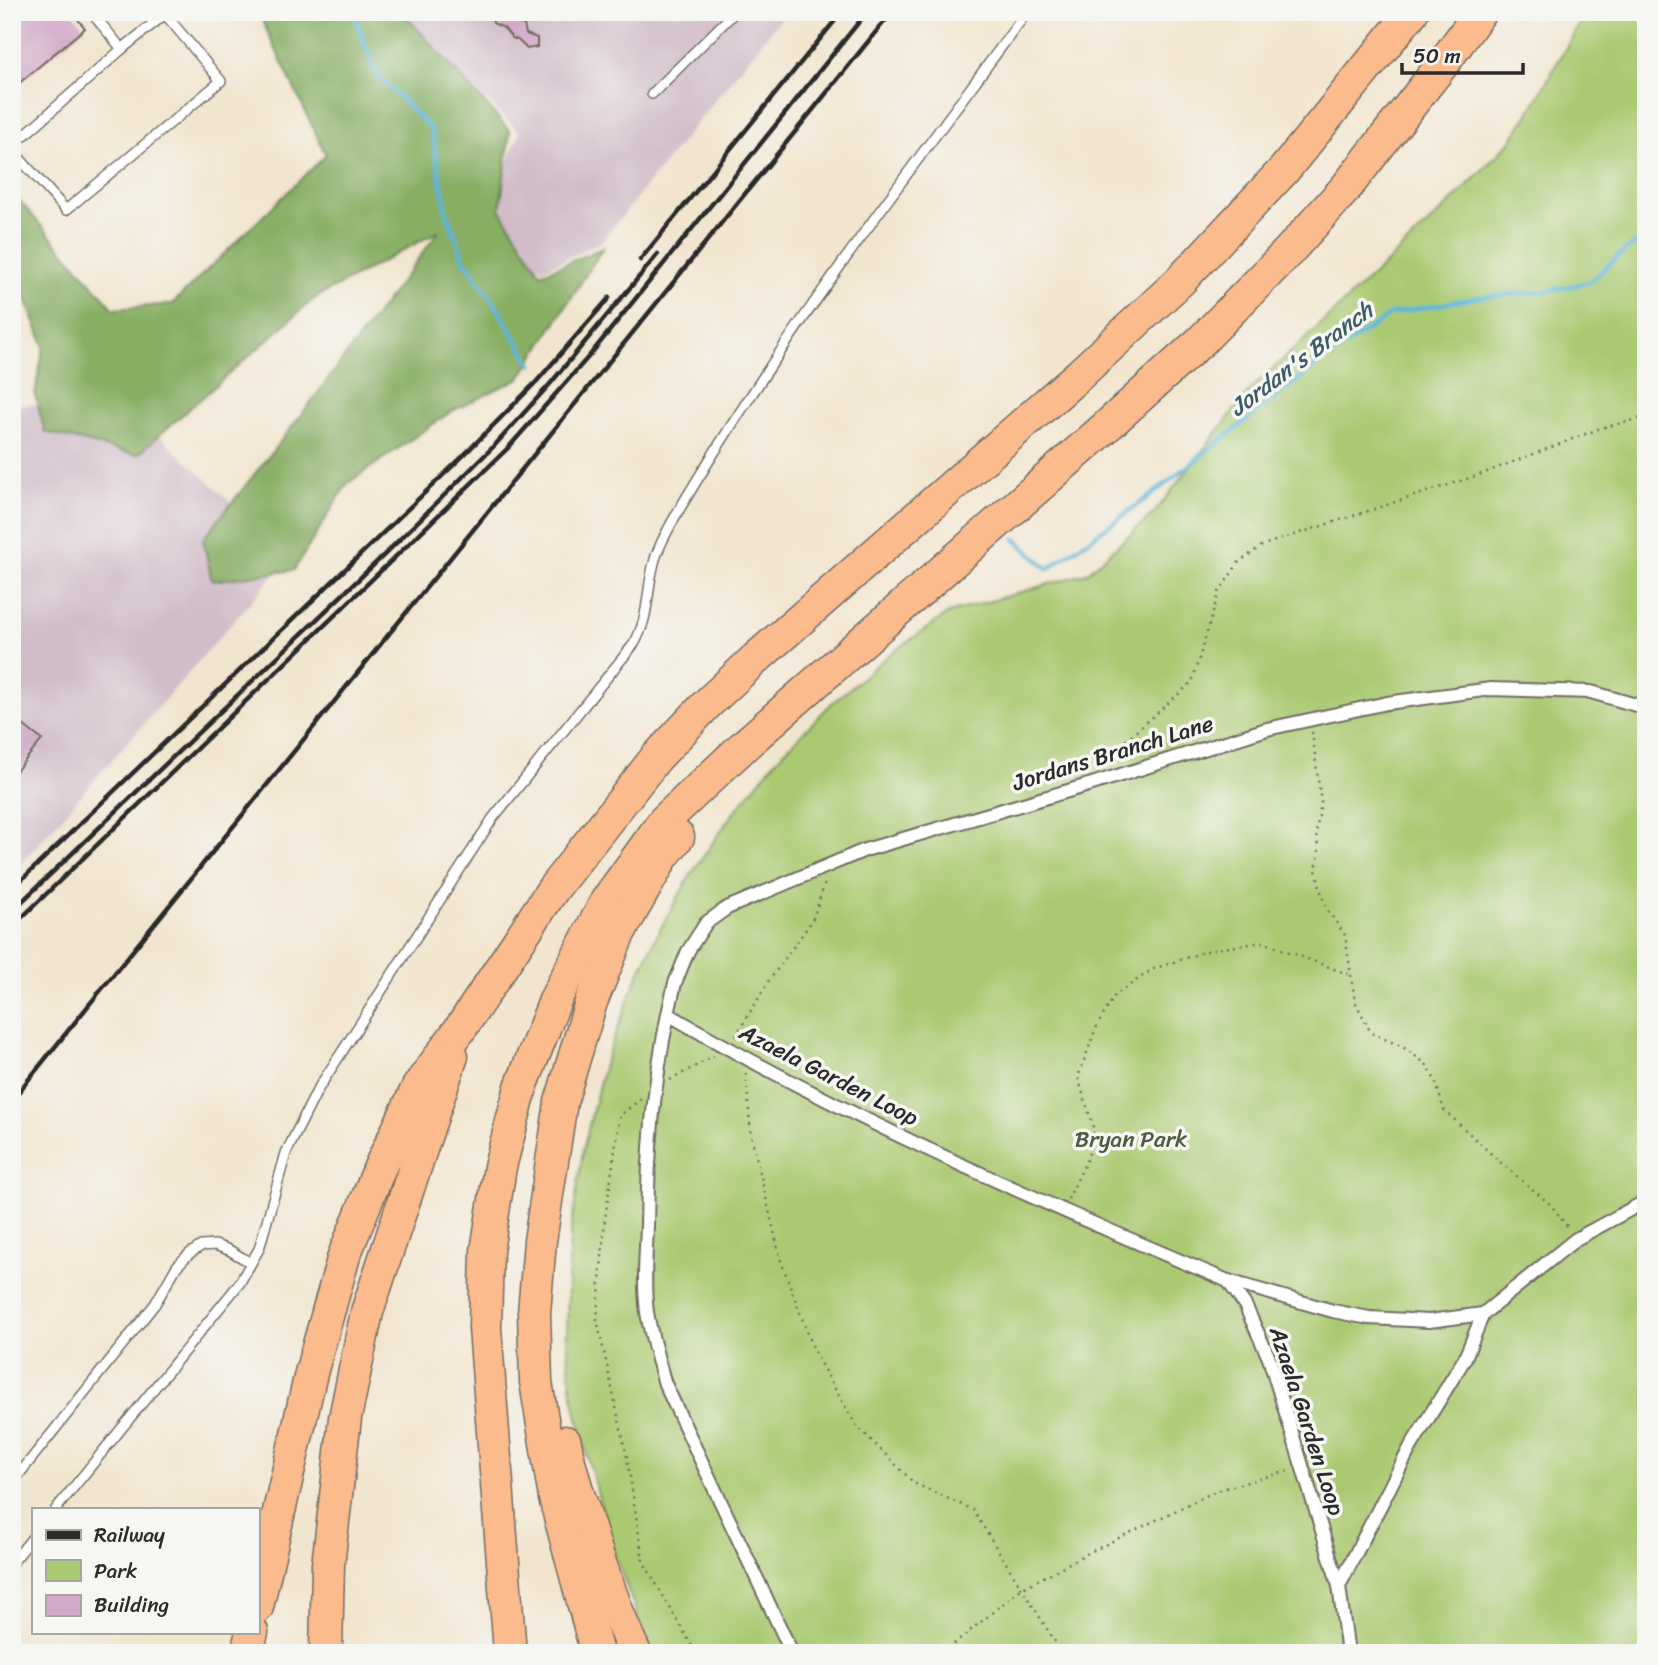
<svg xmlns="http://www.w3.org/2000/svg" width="1658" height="1665" font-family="Sriracha,sans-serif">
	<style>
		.industrial { fill: #d1bdc9 }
		.green { fill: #aaca72; stroke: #6a7a4e; stroke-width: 2 }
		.forest { fill: #87ae64; stroke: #596c48; stroke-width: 2 }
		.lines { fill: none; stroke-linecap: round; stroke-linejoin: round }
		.stream { stroke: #5bb6d9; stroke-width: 4.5 }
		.building { fill: #d2a9c8 }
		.service-casing { stroke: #716c64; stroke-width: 12 }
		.pedestrian-casing { stroke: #716c64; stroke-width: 16 }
		.motorway-casing { stroke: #716c64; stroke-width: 35 }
		.path { stroke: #716c64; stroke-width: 2.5; stroke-dasharray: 2 5; stroke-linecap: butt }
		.service { stroke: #fff; stroke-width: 9 }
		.pedestrian { stroke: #fff; stroke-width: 12 }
		.motorway { stroke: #fbbb8c; stroke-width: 32 }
		.rail { stroke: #2b2b2b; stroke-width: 4.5 }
		.labels { text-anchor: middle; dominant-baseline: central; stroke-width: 7; stroke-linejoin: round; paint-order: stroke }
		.street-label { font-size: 23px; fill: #2b2b2b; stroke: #f6f6f2 }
		.park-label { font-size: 23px; fill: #515b40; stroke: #f6f6f2 }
		.water-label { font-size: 24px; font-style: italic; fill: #3c5c68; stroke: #f6f6f2 }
	</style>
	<rect width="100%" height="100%" fill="#f6f6f2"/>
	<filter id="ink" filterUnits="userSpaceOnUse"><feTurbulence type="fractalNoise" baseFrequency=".0143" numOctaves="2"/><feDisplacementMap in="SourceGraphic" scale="14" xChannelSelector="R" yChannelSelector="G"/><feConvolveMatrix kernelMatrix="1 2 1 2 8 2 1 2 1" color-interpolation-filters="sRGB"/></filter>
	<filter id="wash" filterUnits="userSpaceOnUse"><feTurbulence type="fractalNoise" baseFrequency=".00686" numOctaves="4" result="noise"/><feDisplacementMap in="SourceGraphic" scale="28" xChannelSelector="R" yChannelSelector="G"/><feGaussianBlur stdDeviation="1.57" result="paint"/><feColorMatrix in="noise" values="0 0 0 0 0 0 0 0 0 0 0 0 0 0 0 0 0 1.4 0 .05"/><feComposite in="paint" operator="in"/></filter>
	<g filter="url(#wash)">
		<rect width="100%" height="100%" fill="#f2e5cf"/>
		<g class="industrial">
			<path d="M393 12H786L601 242 542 270 487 210 520 132Z"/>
			<path d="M123 402 290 557 12 874V405Z"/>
		</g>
		<path class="green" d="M1586 12H1646V1653H652L614 1553 584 1444 571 1387 567 1339 568 1277 570 1237 583 1150 604 1065 636 980 656 937 690 876 731 816 777 759 831 704 889 655 949 613 1087 573 1154 513 1251 389 1443 210 1510 142 1527 117Z"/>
		<path class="forest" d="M258 12H402L510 131 500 209 541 274 603 248 520 378 452 411 347 484 294 570 212 581 203 539 299 418 439 231 315 298 137 455 45 432 35 394 44 346 12 262V192L114 309 172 304 326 155Z"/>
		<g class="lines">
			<g class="stream">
				<path d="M353 12 376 74 431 129 446 210 463 258 496 306 532 365"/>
				<path d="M1015 539 1048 569 1150 496 1321 362 1391 314 1479 297 1542 292 1590 282 1619 255 1646 236"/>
			</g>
		</g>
		<g id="blocks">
			<g class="building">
				<path d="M12 12H72L85 28 12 89Z"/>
				<path d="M490 12H508L512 20 524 25 526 34 537 38V47L527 49 518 40 512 38 504 28 493 23Z"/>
				<path d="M18 721 42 740 12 776V728Z"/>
			</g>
		</g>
	</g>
	<g filter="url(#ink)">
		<use href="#blocks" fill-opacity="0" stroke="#716c64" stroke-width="2"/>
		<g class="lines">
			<defs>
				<g id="service">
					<path d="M652 94 735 12"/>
					<path d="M12 146 122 49"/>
					<path d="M12 150 66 210 221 81 165 14 122 49 91 12"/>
					<path d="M12 1483 155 1304 177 1266 189 1254 201 1246 215 1245 229 1250 251 1263"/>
					<path d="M56 1509 239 1284 259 1249 286 1153 318 1089 493 818 634 644C650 616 646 592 654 563 658 546 668 530 676 515 780 339 906 176 1027 12"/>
					<path d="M12 1563 33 1537"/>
				</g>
				<g id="pedestrian">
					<path d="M668 1014 675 983 688 951 706 923 727 908 865 850 1092 784 1267 729 1387 703 1491 689 1591 692 1646 708"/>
					<path d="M1228 1281 1333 1311 1369 1318 1429 1321 1483 1314 1576 1239 1646 1201"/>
					<path d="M1339 1586 1410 1448 1465 1358 1483 1314"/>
					<path d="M792 1653 665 1384C658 1360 651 1337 647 1312 643 1284 646 1254 647 1226 648 1151 653 1088 668 1014 846 1118 1038 1201 1228 1281L1245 1305 1269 1358 1339 1586 1348 1653"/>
				</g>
				<g id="motorway">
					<path d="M565 1442C569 1467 577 1491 585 1515 599 1562 614 1608 635 1653"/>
					<path d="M257 1607 311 1373 344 1256 380 1167 418 1087 463 1025 553 889 656 758 707 704 753 661 1079 375 1179 282 1284 170 1412 12"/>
					<path d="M247 1653 252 1632"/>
					<path d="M326 1653 328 1565 345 1418 367 1312 452 1056"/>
					<path d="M510 1653 485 1328 487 1251 500 1167 521 1087 556 998 607 900 664 821 747 743 1097 435 1201 341 1288 252 1345 189 1445 61 1480 12"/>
					<path d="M597 1653 555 1498 536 1382 534 1313 540 1241 561 1102 591 1002 619 933 663 856 678 837"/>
				</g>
			</defs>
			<use href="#service" class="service-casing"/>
			<use href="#pedestrian" class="pedestrian-casing"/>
			<use href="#motorway" class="motorway-casing"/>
			<g class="path">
				<path d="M1312 732 1321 802 1316 833 1319 853 1316 870 1322 896 1328 911 1345 935 1355 1001 1371 1033 1403 1047 1426 1064 1435 1080 1444 1110 1500 1162 1551 1205 1569 1229"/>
				<path d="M1110 763 1114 751 1192 682 1219 592 1239 562 1263 545 1479 475 1601 428 1646 417"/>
				<path d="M736 1036 768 982 812 921 825 883"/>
				<path d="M746 1074 751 1135 781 1261 816 1356 856 1425 914 1483 973 1510 1062 1653"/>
				<path d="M670 1080 714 1056"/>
				<path d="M641 1099 620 1115 605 1219 597 1320 627 1457 643 1561 696 1653"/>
				<path d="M1068 1199 1088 1157 1094 1130 1078 1077 1096 1028 1115 995 1153 969 1210 950 1263 942 1350 975"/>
				<path d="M943 1653 1021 1589 1086 1554 1218 1490 1288 1471"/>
			</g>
			<use href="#service" class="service"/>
			<use href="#pedestrian" class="pedestrian"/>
			<use href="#motorway" class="motorway"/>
			<g class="rail">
				<path d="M640 260 842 12"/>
				<path d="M12 889 462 457 537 381 609 298"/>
				<path d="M12 911 385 554 495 445 550 384 658 254"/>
				<path d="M12 927 508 448 590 355 867 12"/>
				<path d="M12 1100 892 12"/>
			</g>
		</g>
	</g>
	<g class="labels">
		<g class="street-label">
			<text transform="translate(1113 753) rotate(-17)">Jordans Branch Lane</text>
			<text transform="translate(829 1075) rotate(27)">Azaela Garden Loop</text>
			<text transform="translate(1307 1421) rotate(72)">Azaela Garden Loop</text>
		</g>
		<g class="park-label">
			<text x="1131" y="1139">Bryan Park</text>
		</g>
		<g class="water-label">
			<text transform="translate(1301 359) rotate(-37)">Jordan's Branch</text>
		</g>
	</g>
	<rect width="1658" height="1665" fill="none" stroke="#f6f6f2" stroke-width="42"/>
	<rect x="32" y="1508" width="228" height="126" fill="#f6f6f2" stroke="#a5a5a2" stroke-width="2"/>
	<rect x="46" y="1530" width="35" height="10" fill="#2b2b2b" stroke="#a5a5a2" stroke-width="2"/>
	<text x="94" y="1542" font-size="21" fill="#2b2b2b">Railway</text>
	<rect x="46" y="1560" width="35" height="21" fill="#aaca72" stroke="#a5a5a2" stroke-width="2"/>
	<text x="94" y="1578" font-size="21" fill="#2b2b2b">Park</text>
	<rect x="46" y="1595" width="35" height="21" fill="#d2a9c8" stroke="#a5a5a2" stroke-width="2"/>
	<text x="94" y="1612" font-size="21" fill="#2b2b2b">Building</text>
	<path d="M1402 63v10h121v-10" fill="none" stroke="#2b2b2b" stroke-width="3.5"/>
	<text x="1413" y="63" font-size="21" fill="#2b2b2b" stroke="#f6f6f2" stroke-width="5" paint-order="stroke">50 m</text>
</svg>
